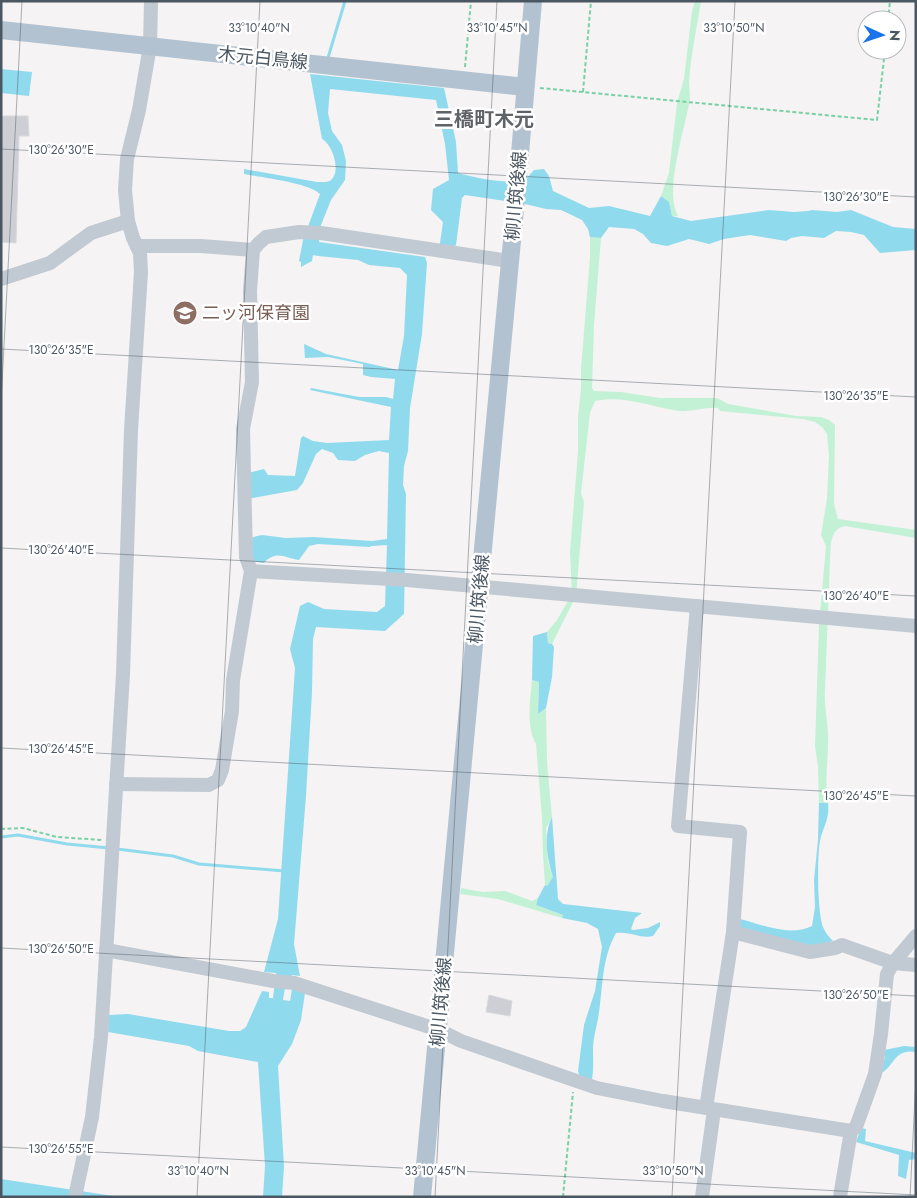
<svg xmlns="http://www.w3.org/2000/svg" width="917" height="1198" font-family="Jost,'Noto Sans JP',sans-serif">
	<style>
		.green { fill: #c3f1d5 }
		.water { fill: #90daee }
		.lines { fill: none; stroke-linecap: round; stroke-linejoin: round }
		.stream { stroke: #90daee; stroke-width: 3 }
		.building { fill: #cdcfd5; stroke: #d7d9de }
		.path { stroke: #7ad0a6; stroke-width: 2; stroke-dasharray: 4 2.5; stroke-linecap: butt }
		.minor { stroke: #c1cad2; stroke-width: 14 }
		.major { stroke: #b3c2d1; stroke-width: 18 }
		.ticks { fill: none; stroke: #4a5661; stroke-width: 1; stroke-opacity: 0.45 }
		.labels { text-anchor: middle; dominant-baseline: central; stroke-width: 5; stroke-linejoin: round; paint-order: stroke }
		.street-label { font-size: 18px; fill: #4a5661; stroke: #fff }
		.education-label { font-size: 18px; fill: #785e54; stroke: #fff; text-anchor: start }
		.quarter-label { font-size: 20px; font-weight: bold; fill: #5f6368; stroke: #fff }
		.ticks-label { font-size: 12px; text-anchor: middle; fill: #4a5661; stroke: #fff; stroke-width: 5; stroke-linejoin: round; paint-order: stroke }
	</style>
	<rect width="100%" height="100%" fill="#f5f3f3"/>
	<g class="green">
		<path d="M695 1H701C697 27 691 54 689 81 689 89 691 96 689 104 684 132 664 191 678 216H672L669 202 661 196 669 173 677 103 684 79 692 11Z"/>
		<path d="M590 237 601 238 594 325 592 388 594 391 621 392 660 398H717L728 404 796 416 821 417 829 420 835 425 834 504 838 519 916 530V538L845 526C829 529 831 547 830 560L825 689C824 704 827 718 828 733 829 756 824 780 828 803H819L818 766 815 746 819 625 826 546 821 535 827 499 829 456 827 434 822 427 815 422 803 419 720 411 718 408C705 407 692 412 679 411 651 407 623 395 595 401L590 413 581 493 584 502 576 596 552 644 548 643 547 632 557 620 572 594 570 552 578 452V417L581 389V369L590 257Z"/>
		<path d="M532 680 539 682 538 714 546 708 547 762 552 817 546 828 548 862 553 877 547 886 545 885 543 854 542 817 536 744C526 726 530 701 532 680Z"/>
		<path d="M461 888 483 892 505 891 532 901 538 898 536 905 563 915 562 918 498 899 460 894Z"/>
	</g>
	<g class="water">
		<path d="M1 69 32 72 29 96 1 93Z"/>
		<path d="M310 74 444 88 456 142 458 173C481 179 501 183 524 181L534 170 544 169 549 176 553 191 589 208 609 206 650 216 661 196 669 202 672 216 691 221 769 210 794 212 808 211 812 210 837 212 851 210 893 227 916 229V250L880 253 864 235 851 232 836 231 824 238 802 236 791 238 786 241 750 235 724 239 709 244 689 239 667 246 651 243 643 234 634 229 609 227 601 238 590 237 588 229 582 220 561 210 546 209 525 204 465 195 462 198 456 245 450 251 438 246 440 243 443 222 431 210 433 189 449 180 445 144 436 100 330 89 328 113 332 131 342 145 346 161 345 180 331 200 321 225 319 242 425 257 427 263 422 334 410 408 408 451 404 466 403 485 406 494 404 614 385 631 316 627 313 639 312 692 306 796 294 944 300 976 292 975 287 988H285L283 1000 290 1001 292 989 305 993 301 1020 292 1044 278 1066 284 1167 282 1197H263L265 1166 258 1062 198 1051 189 1046 108 1032 109 1015 128 1014 229 1031H240L246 1027 262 991 269 992V998H273L276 973 264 972 278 919 295 668 290 649 300 606 308 602 324 609 377 612 385 606 387 545 371 546 370 547 318 544 309 546 299 560C284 557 275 550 264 563L251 561 249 538 262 535 286 538 314 537 372 541 387 539 389 453 379 451 365 455 355 461 338 460 333 453 322 449 316 454 303 483 297 490 247 499 248 473 264 469 268 475 295 476 301 438 303 436 313 441 327 443 389 440 391 407 310 390 311 388 359 397H386L393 399 395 379 371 377 363 375V364L328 357 305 358 304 344 326 354 398 370 404 336 407 275 400 268 369 265 358 260 318 256 313 255 312 261 301 267V262L299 261 303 240 320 194C310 183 261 177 244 174V169L317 182C322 182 329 183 332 179 341 170 332 144 322 139Z"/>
		<path d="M547 632 548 643 552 644 554 647 552 677 546 708 538 714 539 682 532 680 533 636Z"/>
		<path d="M819 803H828C830 820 823 826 820 841 817 857 817 916 824 929 826 934 830 938 833 941L814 946 797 945 739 927 740 919C763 925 790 937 812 926L815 907 814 880 818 840Z"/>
		<path d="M552 817 558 899 563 904 642 913 635 918 631 929 633 930 648 928 660 922V926L653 936C641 939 630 931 616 933 601 959 603 991 598 1019 596 1029 593 1039 593 1050 593 1062 594 1072 591 1084L581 1081 578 1071 584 1025 595 991 602 947 598 929 587 923 562 918 563 915 536 905 538 898 545 885 547 886 553 877C547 858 543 835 552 817Z"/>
		<path d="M904 1046 916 1047V1052C894 1048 895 1066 880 1074L885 1057 884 1050Z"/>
		<path d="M861 1128 866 1129 865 1141 916 1153V1159L909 1160 906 1179 898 1176 899 1155 856 1142Z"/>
		<path d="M1 1179 120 1197H1Z"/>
	</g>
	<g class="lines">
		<g class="stream">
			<path d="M327 61 345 1"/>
			<path d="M1 837 18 835 67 844 109 848"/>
			<path d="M117 849 173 856 199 864 284 871"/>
		</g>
	</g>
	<g class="building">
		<path d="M1 116H28L29 136H19L16 243 1 242Z"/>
		<path d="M489 995 512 1001 510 1016 486 1012Z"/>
	</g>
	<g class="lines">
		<g class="path">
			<path d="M888 20 890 1"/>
			<path d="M465 67 471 1"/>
			<path d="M540 88 877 120 885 50"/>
			<path d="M583 92 591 1"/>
			<path d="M1 829 23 828 57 837 102 840"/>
			<path d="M563 1197 573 1092"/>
		</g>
		<g class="minor">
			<path d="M137 246H201L253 250"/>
			<path d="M1 279 50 263 91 233 128 221"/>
			<path d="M251 571 407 580 916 626"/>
			<path d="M697 606 678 826 740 832 733 932 706 1108"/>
			<path d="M116 784 209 785 218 780 222 770 232 711 233 680 251 571 246 557 243 429 252 382 250 291 253 250 259 243 266 237 299 232 321 233 510 261"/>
			<path d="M733 932 810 952 835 948 842 945 893 963 916 965"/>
			<path d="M106 950 273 981 294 983 439 1030 461 1041 597 1088 663 1101 851 1131"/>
			<path d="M75 1197 92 1117 101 1037 123 674 131 430 141 272 140 253 133 238 128 221 125 190 127 159 139 110 150 46 151 1"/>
			<path d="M702 1197 714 1110"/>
			<path d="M840 1197 851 1131 856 1127 875 1074 881 1034 887 974 893 963 916 936"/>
		</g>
		<g class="major">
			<path d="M1 30 525 87"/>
			<path d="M422 1197 518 177 533 1"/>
		</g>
	</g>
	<path class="ticks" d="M1 149 916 197M1 349 916 397M1 403 22 1M1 548 916 596M1 748 916 796M1 948 916 996M1 1147 916 1195M197 1197 260 1M435 1197 497 1M672 1197 735 1M910 1197 916 1078"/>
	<defs>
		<symbol id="school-disc" viewBox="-11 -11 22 22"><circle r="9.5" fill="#8d6e63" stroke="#fff"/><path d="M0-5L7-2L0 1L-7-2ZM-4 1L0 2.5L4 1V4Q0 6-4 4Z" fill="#fff"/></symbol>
	</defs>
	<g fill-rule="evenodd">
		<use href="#school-disc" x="171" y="299" width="28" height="28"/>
	</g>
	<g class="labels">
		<g class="street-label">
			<text transform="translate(263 58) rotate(6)">木元白鳥線</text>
			<text transform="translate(516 196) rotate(-85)">柳川筑後線</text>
			<text transform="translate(479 599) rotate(-85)">柳川筑後線</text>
			<text transform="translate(441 1002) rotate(-85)">柳川筑後線</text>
		</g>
		<g class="education-label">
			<text x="202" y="313">二ッ河保育園</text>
		</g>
		<g class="quarter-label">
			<text x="484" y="119">三橋町木元</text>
		</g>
	</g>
	<g class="ticks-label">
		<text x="259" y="32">33°10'40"N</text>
		<text x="497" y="32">33°10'45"N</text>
		<text x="734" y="32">33°10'50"N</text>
		<text x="61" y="154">130°26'30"E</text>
		<text x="856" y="201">130°26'30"E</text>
		<text x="61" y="354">130°26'35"E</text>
		<text x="856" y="400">130°26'35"E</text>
		<text x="61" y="554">130°26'40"E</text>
		<text x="856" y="600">130°26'40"E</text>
		<text x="61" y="753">130°26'45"E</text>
		<text x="856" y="800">130°26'45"E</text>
		<text x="61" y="953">130°26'50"E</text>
		<text x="856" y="999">130°26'50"E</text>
		<text x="61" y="1153">130°26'55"E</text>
		<text x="198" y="1175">33°10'40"N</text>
		<text x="435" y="1175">33°10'45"N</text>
		<text x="673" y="1175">33°10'50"N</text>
	</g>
	<rect width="917" height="1198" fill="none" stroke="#4a5661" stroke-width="5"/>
	<g transform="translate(882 35) rotate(93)"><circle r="24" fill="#ffffff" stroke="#b7bbc0"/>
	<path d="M0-4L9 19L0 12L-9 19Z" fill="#1a73e8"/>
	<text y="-8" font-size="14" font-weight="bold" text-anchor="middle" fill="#4a5661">N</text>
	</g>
</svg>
